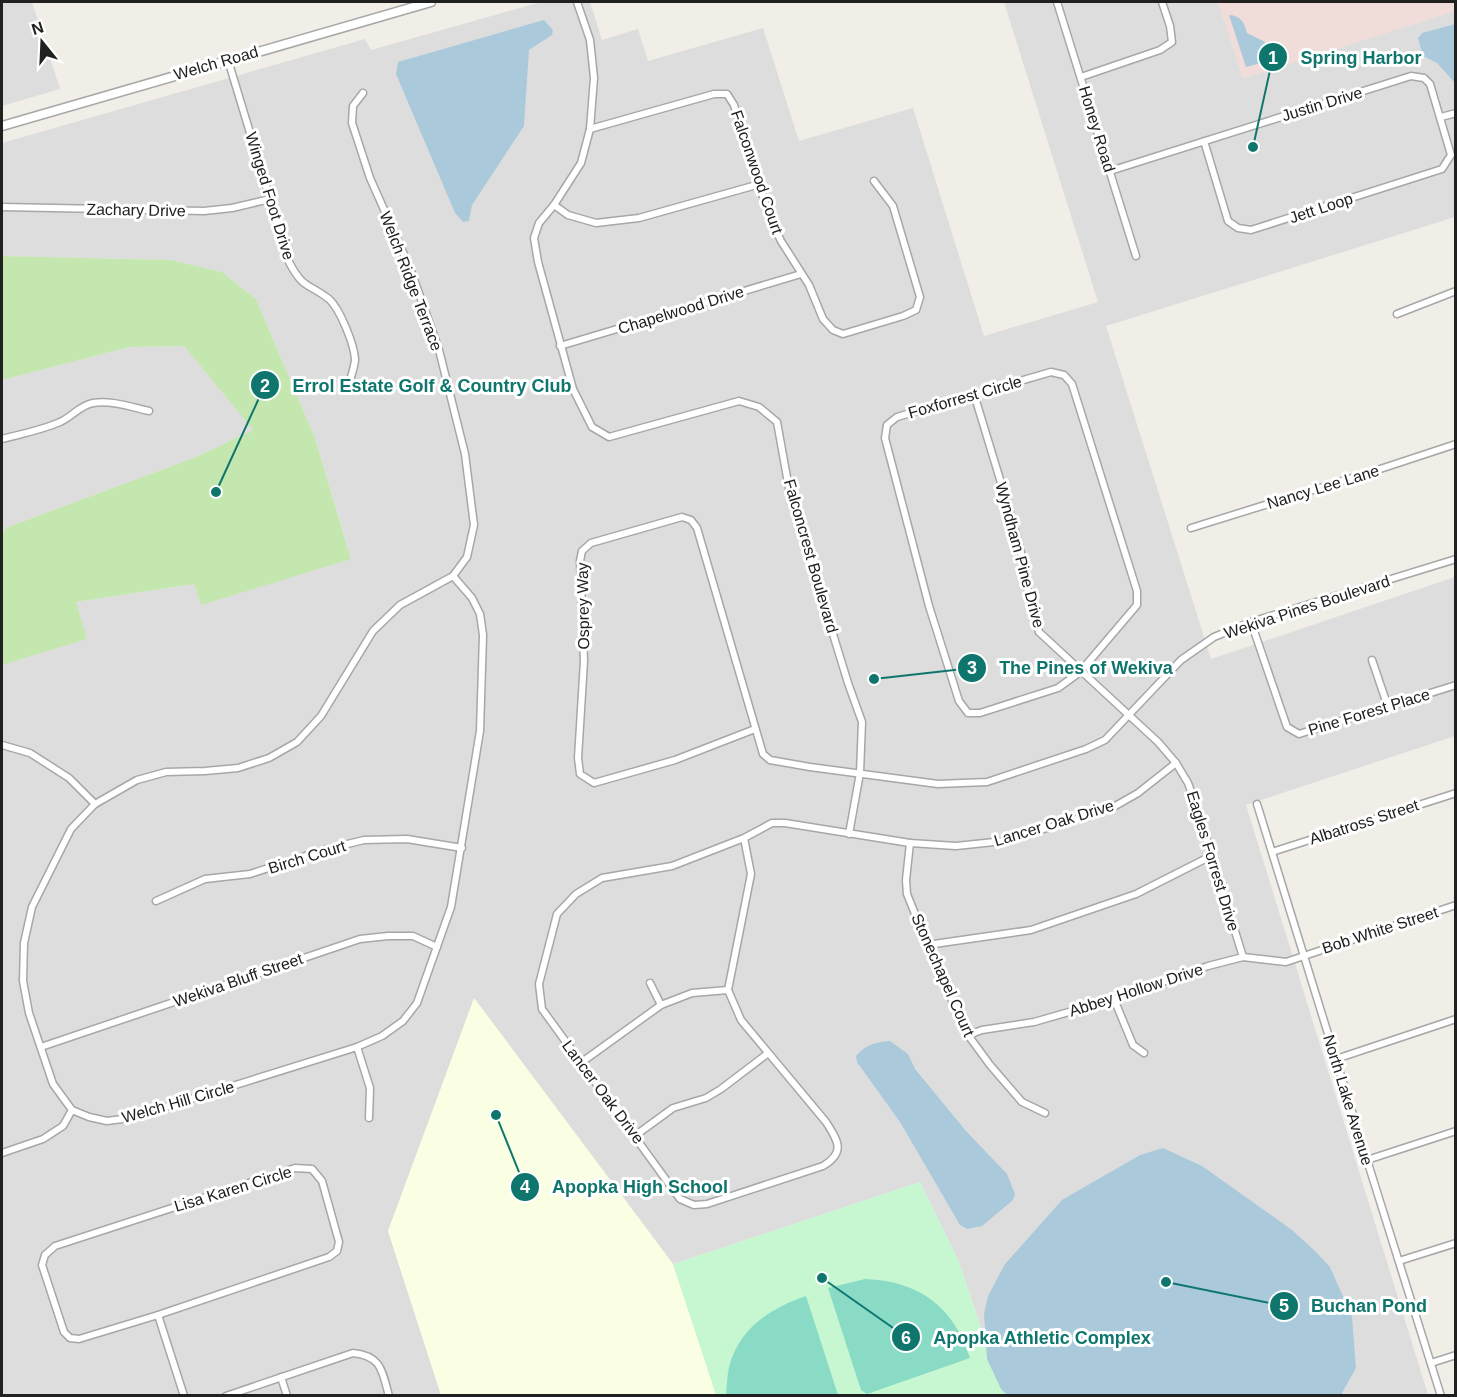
<svg xmlns="http://www.w3.org/2000/svg" width="1457" height="1397" font-family="Helvetica,sans-serif">
	<style>
		.residential { fill: #dedddd }
		.commercial { fill: #f0dcd8 }
		.education { fill: #fafee3 }
		.grass { fill: #c4e7b0 }
		.park { fill: #c7f7d1 }
		.pitch { fill: #89dbc6 }
		.water { fill: #aacadc }
		.lines { fill: none; stroke-linecap: round; stroke-linejoin: round }
		.minor-casing { stroke: #a7a7a7; stroke-width: 9 }
		.tertiary-casing { stroke: #a7a7a7; stroke-width: 11 }
		.minor { stroke: #fff; stroke-width: 6 }
		.tertiary { stroke: #fff; stroke-width: 8 }
		.labels { text-anchor: middle; dominant-baseline: central; stroke-width: 6; stroke-linejoin: round; paint-order: stroke }
		.street-label { font-size: 16px; fill: #202020; stroke: #fff }
		.leader { fill: none; stroke: #0f766e; stroke-width: 2 }
		.callout-dot { fill: #0f766e; stroke: #fff; stroke-width: 2 }
		.mark-label { font-size: 18px; text-anchor: middle; font-weight: bold; fill: #fff }
		.callout-label { font-size: 18px; text-anchor: middle; font-weight: bold; fill: #0f766e; stroke: #fff; stroke-width: 6; stroke-linejoin: round; paint-order: stroke }
	</style>
	<rect width="100%" height="100%" fill="#f0eee7"/>
	<g class="residential">
		<path d="M2 2H32L60 89 2 106Z"/>
		<path d="M541 2H590L602 40 638 29 648 61 763 28 799 141 913 108 984 336 1098 302 1004 2H1218L1243 78 1455 11V217L1106 326 1211 659 1455 577V736L1246 805 1428 1395H1062L995 1369 959 1262 920 1182 673 1264 475 999 388 1231 441 1395H2V665L86 639 76 602 194 584 201 604 351 558 315 438 256 299 222 272 171 260 2 256V143L365 39 371 50Z"/>
		<path d="M184 346 253 430 196 457 8 527 2 533V380L130 347Z"/>
	</g>
	<path class="commercial" d="M1218 2H1455L1456 11 1243 78Z"/>
	<path class="education" d="M474 998 673 1264 716 1395H441L388 1231Z"/>
	<path class="grass" d="M2 256 171 260 222 272 256 299 315 438 351 559 201 605 194 584 76 602 87 639 2 665V533L8 527 196 457 253 430 184 346 130 347 2 380Z"/>
	<path class="park" d="M920 1182 959 1262 995 1369 1062 1395H716L673 1264Z"/>
	<g class="pitch">
		<path d="M865 1279C919 1281 953 1306 970 1358L867 1394 861 1390 828 1288Z"/>
		<path d="M806 1296 838 1395H726C727 1386 727 1376 729 1367 739 1328 771 1308 806 1296Z"/>
	</g>
	<g class="water">
		<path d="M1229 15C1241 16 1244 22 1247 33L1287 53V56L1246 67Z"/>
		<path d="M544 20 553 30 552 35 529 50 524 126 472 205 469 221 463 222 455 213 396 74 398 62Z"/>
		<path d="M1455 24H1456L1455 83 1437 63 1423 56 1418 38 1422 33Z"/>
		<path d="M890 1041 908 1054 915 1069 966 1131 1007 1174 1015 1194 1013 1200 982 1226 967 1229 960 1225 900 1122 857 1062 856 1056C865 1045 876 1042 890 1041Z"/>
		<path d="M1163 1148 1202 1166 1292 1230 1315 1251 1330 1267 1352 1317 1356 1368 1341 1395 1008 1396 1001 1389 987 1359 984 1314 988 1296 1005 1264 1062 1200 1140 1155Z"/>
	</g>
	<g class="lines">
		<defs>
			<g id="minor">
				<path d="M577 2 590 40 594 78 590 129 581 163 554 205 539 223 534 238 538 262 573 389 592 427 609 437 739 401 759 407 777 422 790 494 848 683 862 722 860 773 849 834"/>
				<path d="M1057 2 1136 256"/>
				<path d="M228 60 289 262C303 289 308 283 329 299 340 309 354 344 355 359 355 366 351 375 350 382"/>
				<path d="M1081 77 1160 50 1172 42 1170 26 1162 2"/>
				<path d="M363 93 353 106 352 123 370 178 410 268 439 350 465 454 474 525 467 557 453 576"/>
				<path d="M1441 117 1456 113"/>
				<path d="M590 129 714 94H727L734 105 769 216 781 241 809 285 823 319 833 330 843 334 903 316 916 310 920 297 893 206 874 181"/>
				<path d="M1110 171 1411 76 1424 78 1430 84 1451 155 1442 169 1251 230 1238 228 1228 221 1204 141"/>
				<path d="M554 205 568 215 596 223 639 218 760 184"/>
				<path d="M2 207 204 211 232 208 270 199"/>
				<path d="M1397 314 1456 291"/>
				<path d="M560 346 801 274"/>
				<path d="M1051 372 1064 375 1072 384 1137 591V605L1080 672 1058 688 980 713H968L959 701 929 606 885 438 887 425 897 417Z"/>
				<path d="M974 394 1012 519 1021 553 1028 591 1039 632 1158 742 1176 763 1188 783 1197 808 1243 957"/>
				<path d="M2 439C21 434 42 430 60 422 72 417 80 405 93 403 111 400 131 407 149 411"/>
				<path d="M1191 528 1371 472 1456 444"/>
				<path d="M453 576 472 598 480 614 483 635 480 731 451 907 417 1003 403 1021 382 1036 357 1047 130 1118 107 1121 89 1117 72 1110 53 1084 29 1013 23 981 24 943 32 907 71 829 95 804 137 780 166 772 205 771 238 768 269 758 297 742 321 716 373 631 400 605Z"/>
				<path d="M1251 622 1287 727 1299 734 1456 685"/>
				<path d="M1372 660 1388 707"/>
				<path d="M755 729 675 760 594 783 580 774 578 758 584 661 580 561 582 551 591 543 682 517 691 520 697 528 763 754 770 760 810 767 938 784 987 782 1086 749 1105 740 1181 660 1214 637 1251 622 1456 559"/>
				<path d="M2 745 30 753 69 778 95 804"/>
				<path d="M1257 804 1367 1160 1441 1396"/>
				<path d="M744 838 751 874 728 990 741 1020 826 1122C838 1141 846 1152 823 1166L707 1204 694 1205 680 1199 542 1009 539 984 557 914 576 894 602 878 672 866 744 838 772 823H785L910 843 956 846 1004 841 1110 809 1138 793 1176 763"/>
				<path d="M910 843 906 880 907 894 934 961 968 1035 990 1065 1022 1102 1045 1113"/>
				<path d="M1272 852 1456 793"/>
				<path d="M156 901 205 879 250 874 327 849 364 840 407 839 462 848"/>
				<path d="M927 945 1031 930 1136 894 1211 856"/>
				<path d="M650 983 661 1005"/>
				<path d="M1114 999 1133 1045 1144 1053"/>
				<path d="M968 1035 982 1030 1034 1022 1114 999 1208 966 1243 957 1286 962 1456 905"/>
				<path d="M41 1047 360 939 388 936H413L437 947"/>
				<path d="M357 1047 370 1088 369 1118"/>
				<path d="M1336 1059 1456 1019"/>
				<path d="M582 1062 661 1005 692 993 728 990"/>
				<path d="M636 1135 673 1108 706 1098 721 1089 767 1054"/>
				<path d="M2 1153 43 1139 63 1126 72 1110"/>
				<path d="M1367 1160 1456 1131"/>
				<path d="M295 1168 312 1169 322 1181 339 1242 337 1251 329 1257 158 1315 79 1339 70 1338 64 1332 42 1265 45 1255 55 1246Z"/>
				<path d="M1399 1261 1456 1243"/>
				<path d="M158 1315 184 1396"/>
				<path d="M1431 1363 1456 1355"/>
				<path d="M281 1377 287 1396"/>
				<path d="M226 1396 353 1353C382 1356 382 1371 389 1396"/>
			</g>
			<path id="tertiary" d="M2 126 431 2"/>
		</defs>
		<use href="#minor" class="minor-casing"/>
		<use href="#tertiary" class="tertiary-casing"/>
		<use href="#minor" class="minor"/>
		<use href="#tertiary" class="tertiary"/>
	</g>
	<g class="labels">
		<g class="street-label">
			<text transform="translate(216 63) rotate(-16)">Welch Road</text>
			<text transform="translate(1322 104) rotate(-17)">Justin Drive</text>
			<text transform="translate(1097 129) rotate(73)">Honey Road</text>
			<text transform="translate(757 172) rotate(71)">Falconwood Court</text>
			<text transform="translate(270 196) rotate(73)">Winged Foot Drive</text>
			<text transform="translate(1321 208) rotate(-18)">Jett Loop</text>
			<text transform="translate(136 210) rotate(1)">Zachary Drive</text>
			<text transform="translate(411 281) rotate(69)">Welch Ridge Terrace</text>
			<text transform="translate(681 310) rotate(-17)">Chapelwood Drive</text>
			<text transform="translate(965 397) rotate(-16)">Foxforrest Circle</text>
			<text transform="translate(1323 487) rotate(-17)">Nancy Lee Lane</text>
			<text transform="translate(1020 555) rotate(75)">Wyndham Pine Drive</text>
			<text transform="translate(811 556) rotate(74)">Falconcrest Boulevard</text>
			<text transform="translate(583 606) rotate(-91)">Osprey Way</text>
			<text transform="translate(1307 607) rotate(-18)">Wekiva Pines Boulevard</text>
			<text transform="translate(1369 712) rotate(-17)">Pine Forest Place</text>
			<text transform="translate(1364 822) rotate(-18)">Albatross Street</text>
			<text transform="translate(1054 823) rotate(-17)">Lancer Oak Drive</text>
			<text transform="translate(307 857) rotate(-17)">Birch Court</text>
			<text transform="translate(1213 861) rotate(73)">Eagles Forrest Drive</text>
			<text transform="translate(1380 930) rotate(-18)">Bob White Street</text>
			<text transform="translate(943 975) rotate(66)">Stonechapel Court</text>
			<text transform="translate(238 980) rotate(-19)">Wekiva Bluff Street</text>
			<text transform="translate(1136 990) rotate(-18)">Abbey Hollow Drive</text>
			<text transform="translate(603 1092) rotate(53)">Lancer Oak Drive</text>
			<text transform="translate(1348 1100) rotate(73)">North Lake Avenue</text>
			<text transform="translate(178 1102) rotate(-16)">Welch Hill Circle</text>
			<text transform="translate(233 1189) rotate(-17)">Lisa Karen Circle</text>
		</g>
	</g>
	<path class="leader" d="M1253 147L1273 57M216 492L265 385M874 679L972 668M496 1115L525 1187M1166 1282L1284 1306M822 1278L906 1337"/>
	<g class="callout-dot">
		<circle cx="1253" cy="147" r="6"/>
		<circle cx="216" cy="492" r="6"/>
		<circle cx="874" cy="679" r="6"/>
		<circle cx="496" cy="1115" r="6"/>
		<circle cx="1166" cy="1282" r="6"/>
		<circle cx="822" cy="1278" r="6"/>
		<circle cx="1273" cy="57" r="15"/>
		<circle cx="265" cy="385" r="15"/>
		<circle cx="972" cy="668" r="15"/>
		<circle cx="525" cy="1187" r="15"/>
		<circle cx="1284" cy="1306" r="15"/>
		<circle cx="906" cy="1337" r="15"/>
	</g>
	<g class="mark-label">
		<text x="1273" y="64">1</text>
		<text x="265" y="392">2</text>
		<text x="972" y="674">3</text>
		<text x="525" y="1193">4</text>
		<text x="1284" y="1312">5</text>
		<text x="906" y="1344">6</text>
	</g>
	<g class="callout-label">
		<text x="1361" y="64">Spring Harbor</text>
		<text x="432" y="392">Errol Estate Golf &amp; Country Club</text>
		<text x="1086" y="674">The Pines of Wekiva</text>
		<text x="640" y="1193">Apopka High School</text>
		<text x="1369" y="1312">Buchan Pond</text>
		<text x="1042" y="1344">Apopka Athletic Complex</text>
	</g>
	<rect width="1457" height="1397" fill="none" stroke="#202020" stroke-width="6"/>
	<g transform="translate(42 42) rotate(342)" stroke="#ffffff" stroke-width="4.5" paint-order="stroke">
	<path d="M0-4.5L10 22L0 15L-10 22Z" fill="#202020"/>
	<text y="-9" font-size="16" font-weight="bold" text-anchor="middle" fill="#202020">N</text>
	</g>
</svg>
